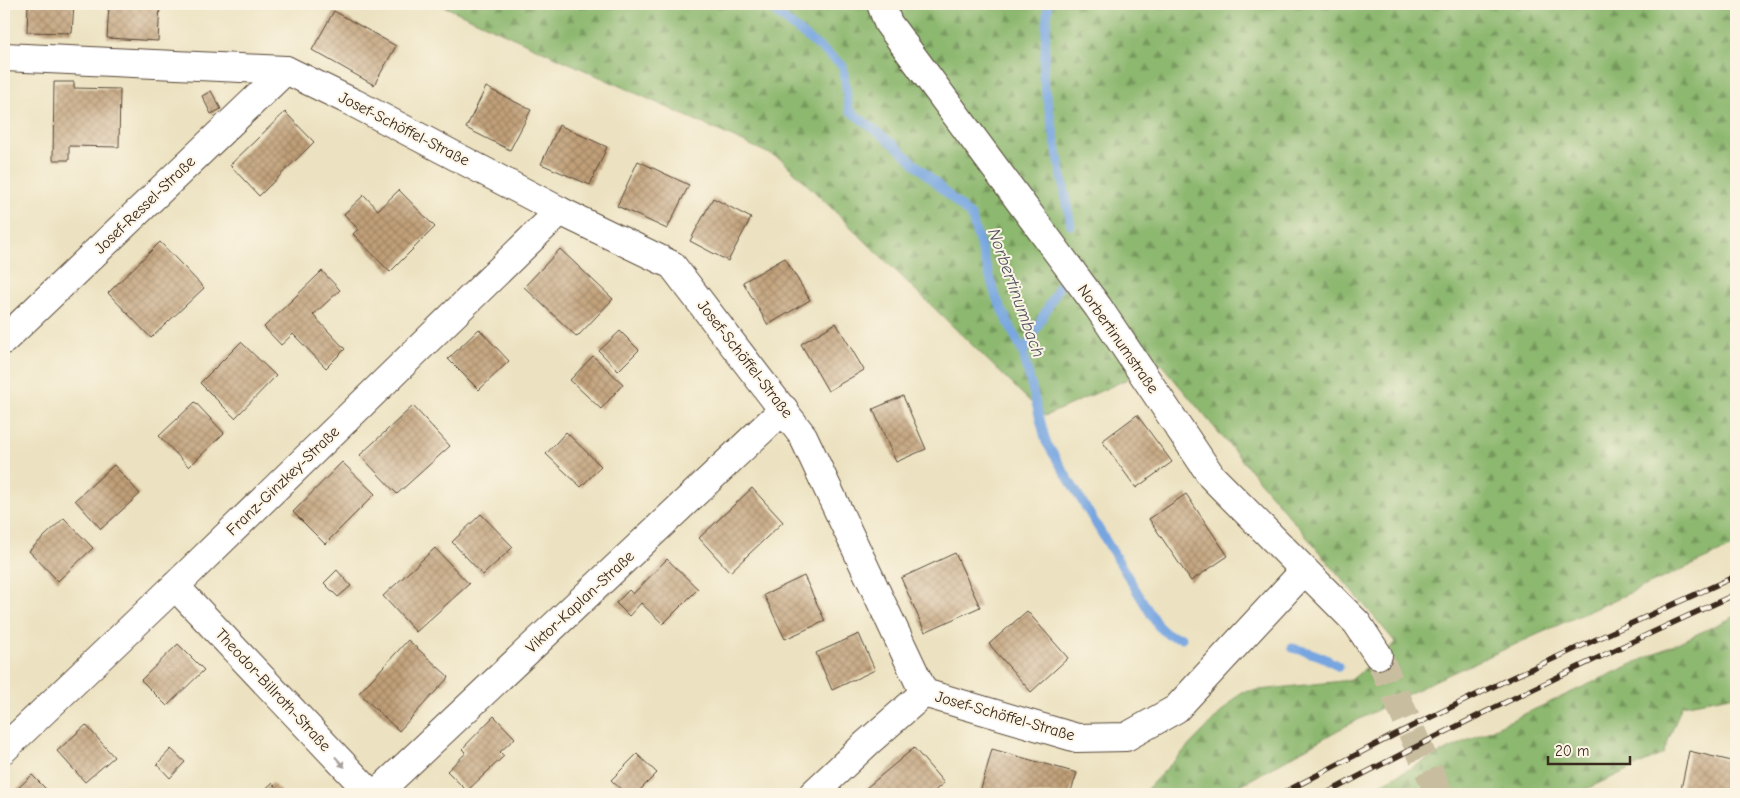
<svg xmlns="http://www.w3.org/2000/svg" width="1740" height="798" font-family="'Comic Neue',sans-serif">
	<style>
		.forest { fill: url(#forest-firs); stroke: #647146 }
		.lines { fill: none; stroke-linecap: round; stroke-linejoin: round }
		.stream { stroke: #76a5e0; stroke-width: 9 }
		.building { fill: url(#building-cross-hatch) }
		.minor-tunnel { stroke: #c9bda0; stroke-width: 28; stroke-dasharray: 28 14; stroke-linecap: butt }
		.minor-casing { stroke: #564636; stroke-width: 30 }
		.minor { stroke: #fff; stroke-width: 28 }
		.rail-casing { stroke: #3b2a1e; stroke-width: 5.5 }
		.rail { stroke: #fcf5e5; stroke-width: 4; stroke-dasharray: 11; stroke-linecap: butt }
		.oneway { fill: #a79f9a }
		.labels { text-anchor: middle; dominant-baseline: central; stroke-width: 4; stroke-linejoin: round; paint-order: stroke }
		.street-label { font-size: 16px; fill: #3b2a1e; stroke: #fcf5e5 }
		.water-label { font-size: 18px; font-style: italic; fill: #505562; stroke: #fcf5e5 }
	</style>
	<defs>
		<pattern id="forest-firs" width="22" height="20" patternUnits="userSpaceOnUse" patternTransform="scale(1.25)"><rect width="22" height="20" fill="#8db86f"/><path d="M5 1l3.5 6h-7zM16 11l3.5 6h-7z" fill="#74965b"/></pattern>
		<pattern id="building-cross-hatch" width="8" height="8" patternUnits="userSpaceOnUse" patternTransform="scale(1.25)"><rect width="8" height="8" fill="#c1a079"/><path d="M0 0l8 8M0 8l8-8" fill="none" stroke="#9e8363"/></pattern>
	</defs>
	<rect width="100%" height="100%" fill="#fcf5e5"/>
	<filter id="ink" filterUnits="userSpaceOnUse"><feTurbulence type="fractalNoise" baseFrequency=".02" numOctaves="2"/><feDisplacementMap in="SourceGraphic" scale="10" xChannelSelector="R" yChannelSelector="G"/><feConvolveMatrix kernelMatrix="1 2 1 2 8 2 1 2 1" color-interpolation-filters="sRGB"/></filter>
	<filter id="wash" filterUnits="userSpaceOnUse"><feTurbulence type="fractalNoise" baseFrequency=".0096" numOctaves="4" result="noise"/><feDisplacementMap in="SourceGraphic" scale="20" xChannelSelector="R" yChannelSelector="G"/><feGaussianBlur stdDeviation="1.12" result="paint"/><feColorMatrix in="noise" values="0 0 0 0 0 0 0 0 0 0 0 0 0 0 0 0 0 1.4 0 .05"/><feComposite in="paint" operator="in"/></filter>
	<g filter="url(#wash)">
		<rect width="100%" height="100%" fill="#ece2c1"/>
		<g class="forest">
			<path d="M439 4H1736V545L1434 681 1338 730 1225 794H1142L1241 692 1351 680 1396 643 1161 364 1045 416 781 159Z"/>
			<path d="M1736 616V695L1682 705 1663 754 1575 794H1455L1451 792 1447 794H1362L1434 756Z"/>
		</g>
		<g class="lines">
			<g class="stream">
				<path d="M765 4 843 66 849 110 897 147 971 216 996 297 1023 353 1046 442 1158 626 1168 635 1182 638"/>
				<path d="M1048 4 1043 77 1071 225"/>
				<path d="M1023 353 1060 285"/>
				<path d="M1292 648C1309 652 1325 656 1339 667"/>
			</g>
		</g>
		<g id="blocks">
			<g class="building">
				<path d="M28 4H74L72 33 27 32Z"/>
				<path d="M109 4H160L158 41 107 38Z"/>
				<path d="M334 11 396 46 374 85 312 50Z"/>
				<path d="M54 82H74V88L120 89 119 147 69 146V160H53Z"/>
				<path d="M486 87 531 110 510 150 466 128Z"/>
				<path d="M211 91 221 109 211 114 202 96Z"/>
				<path d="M285 112 314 142 259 196 230 165Z"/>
				<path d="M559 125 607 147 590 185 541 164Z"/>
				<path d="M638 161 689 185 667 229 617 206Z"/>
				<path d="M399 190 435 227 390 272 353 234 358 229 344 214 364 195 378 210Z"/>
				<path d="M713 198 751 218 728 261 690 241Z"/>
				<path d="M160 242 204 288 151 338 108 293Z"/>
				<path d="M560 249 613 299 577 337 524 287Z"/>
				<path d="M785 258 810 300 768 325 743 282Z"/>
				<path d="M322 271 340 290 313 315 345 349 326 368 293 334 281 345 264 327Z"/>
				<path d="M836 323 864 370 828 391 801 344Z"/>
				<path d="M479 329 509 361 479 390 448 359Z"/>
				<path d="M620 331 639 350 618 371 599 351Z"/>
				<path d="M241 342 276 376 235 418 200 383Z"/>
				<path d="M593 356 623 384 601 409 570 380Z"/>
				<path d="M903 396 926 449 896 462 873 409Z"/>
				<path d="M195 402 224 433 189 467 159 436Z"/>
				<path d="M413 406 450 446 397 494 360 455Z"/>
				<path d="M1137 415 1172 462 1136 488 1102 441Z"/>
				<path d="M566 432 601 466 581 487 546 454Z"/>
				<path d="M342 462 375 494 325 544 293 512Z"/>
				<path d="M114 465 140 494 101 529 75 500Z"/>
				<path d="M752 488 783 522 730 572 699 538Z"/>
				<path d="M1186 494 1228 556 1191 581 1149 519Z"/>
				<path d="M481 514 513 547 483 575 452 542Z"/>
				<path d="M64 518 93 548 58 581 29 551Z"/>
				<path d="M435 548 469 584 416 632 383 596Z"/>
				<path d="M955 553 980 607 925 632 901 578Z"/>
				<path d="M667 559 698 589 663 624 641 603 629 616 616 603 629 590 633 594Z"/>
				<path d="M337 570 351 586 338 597 324 583Z"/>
				<path d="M804 576 825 621 785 639 764 595Z"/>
				<path d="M1027 611 1068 658 1031 692 989 644Z"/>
				<path d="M859 634 875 670 832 690 816 653Z"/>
				<path d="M408 640 449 677 399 731 359 693Z"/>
				<path d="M178 644 204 670 167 706 141 680Z"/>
				<path d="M494 716 515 738 500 752 504 756 467 791 447 771 466 753 462 749Z"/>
				<path d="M86 725 114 757 85 782 57 751Z"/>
				<path d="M914 748 944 783 931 794H859Z"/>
				<path d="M171 749 185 762 170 778 157 764Z"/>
				<path d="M992 749 1077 773 1070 794H985L980 793Z"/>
				<path d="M1689 751 1736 762V794H1680Z"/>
				<path d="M637 754 657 773 636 794H626L611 780Z"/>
				<path d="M32 775 51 794H12Z"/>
				<path d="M272 783 283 794H260Z"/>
			</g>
		</g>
	</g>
	<g filter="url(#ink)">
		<use href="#blocks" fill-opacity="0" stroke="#564636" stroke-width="1"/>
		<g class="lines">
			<path class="minor-tunnel" d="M1378 655 1439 794"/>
			<defs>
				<g id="minor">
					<path d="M881 4 888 23 1098 307 1212 477 1357 623 1378 655"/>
					<path d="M4 57 286 70 354 103 560 211 672 265 803 436 924 693 1077 738 1126 737 1176 709 1304 571"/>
					<path d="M4 340 286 70"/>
					<path d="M175 586 371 794"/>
					<path d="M4 749 175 586 560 211"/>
					<path d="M376 794 784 409"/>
					<path d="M813 794 867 743 924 693"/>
				</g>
			</defs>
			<use href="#minor" class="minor-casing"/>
			<use href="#minor" class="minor"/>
			<defs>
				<g id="rail">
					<path d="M1281 794 1394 735 1513 677 1736 576"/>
					<path d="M1325 794C1459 723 1597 657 1736 594"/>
				</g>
			</defs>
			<use href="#rail" class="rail-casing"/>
			<use href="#rail" class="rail"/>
		</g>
		<defs><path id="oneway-solid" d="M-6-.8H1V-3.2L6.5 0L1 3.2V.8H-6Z" transform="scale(1.25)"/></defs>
		<use class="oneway" href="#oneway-solid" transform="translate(340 762) rotate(47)"/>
	</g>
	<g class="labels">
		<g class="street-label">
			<text transform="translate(404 129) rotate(27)">Josef-Schöffel-Straße</text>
			<text transform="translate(145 205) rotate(-44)">Josef-Ressel-Straße</text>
			<text transform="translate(1118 339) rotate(55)">Norbertinumstraße</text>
			<text transform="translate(745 359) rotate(52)">Josef-Schöffel-Straße</text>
			<text transform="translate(283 481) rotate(-44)">Franz-Ginzkey-Straße</text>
			<text transform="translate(580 602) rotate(-43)">Viktor-Kaplan-Straße</text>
			<text transform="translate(273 690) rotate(47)">Theodor-Billroth-Straße</text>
			<text transform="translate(1005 716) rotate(16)">Josef-Schöffel-Straße</text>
		</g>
		<g class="water-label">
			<text transform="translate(1016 293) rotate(70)">Norbertinumbach</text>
		</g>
	</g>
	<rect width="1740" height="798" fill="none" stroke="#fcf5e5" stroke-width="20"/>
	<path d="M1548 756v8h82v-8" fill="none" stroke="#3b2a1e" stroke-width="2.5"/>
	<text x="1555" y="756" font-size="15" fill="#3b2a1e" stroke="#fcf5e5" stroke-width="4" paint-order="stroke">20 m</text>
</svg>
